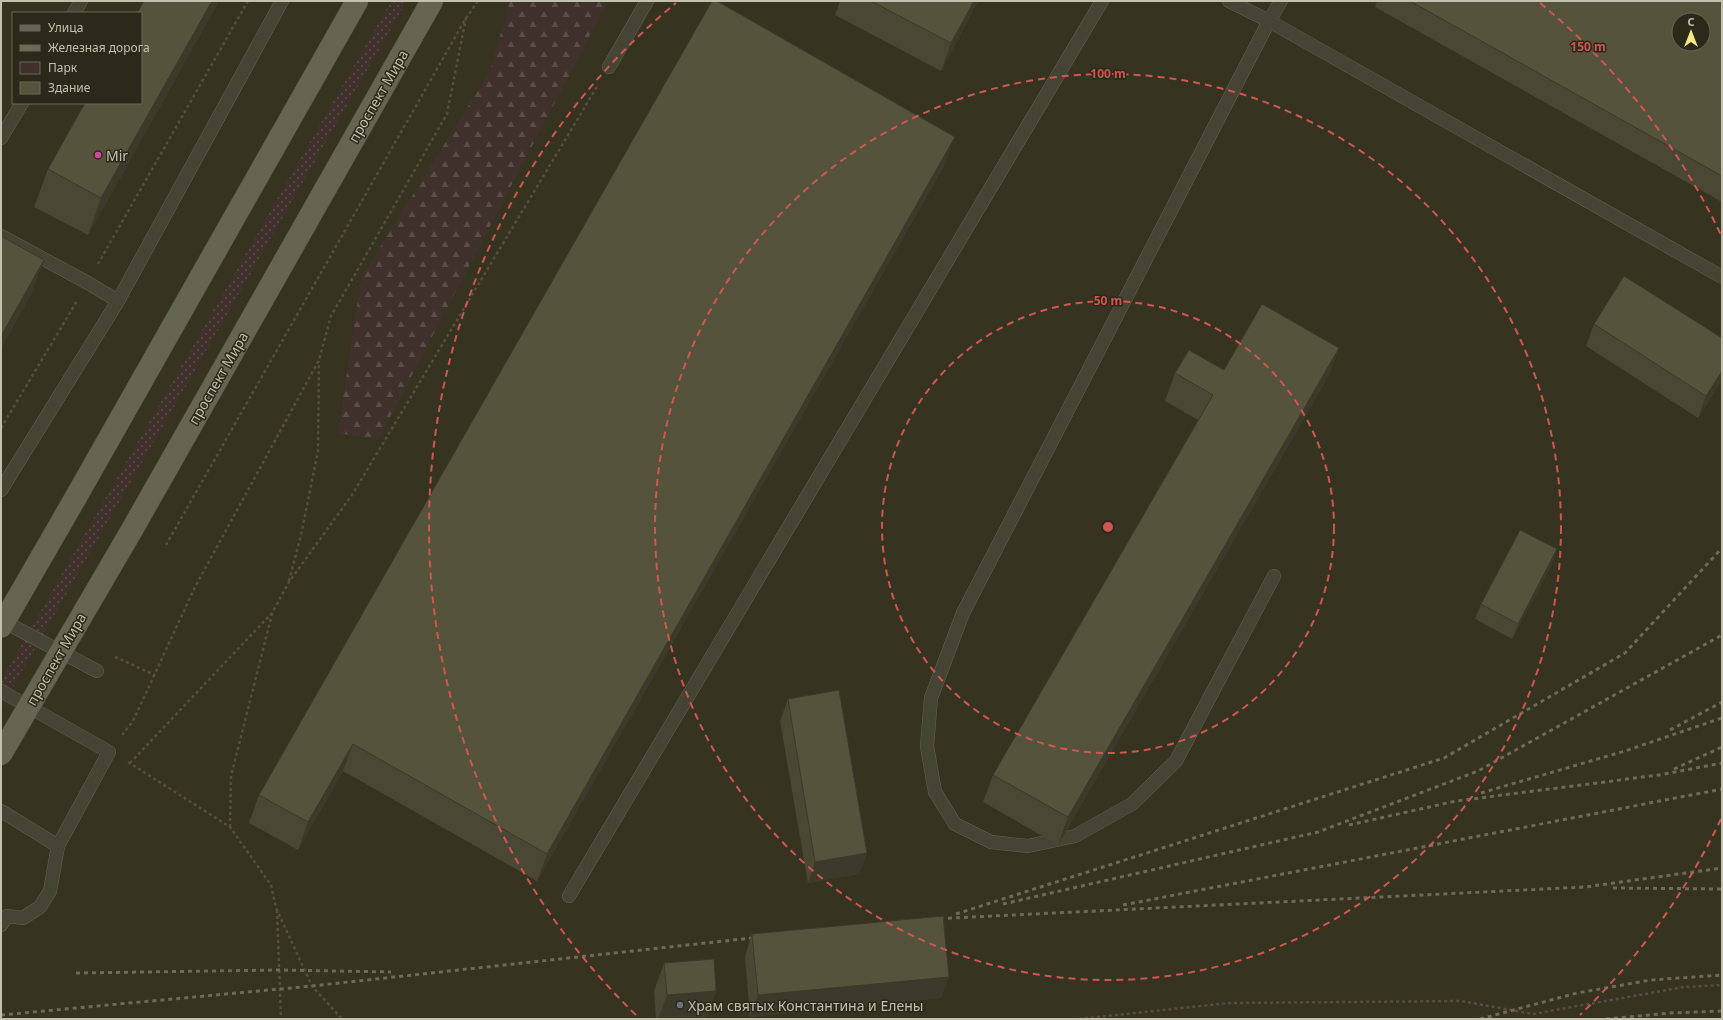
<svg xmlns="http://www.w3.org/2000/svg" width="1723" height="1020" font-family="'Noto Sans',sans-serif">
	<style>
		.green { fill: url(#green-dots) }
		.forest { fill: url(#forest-firs) }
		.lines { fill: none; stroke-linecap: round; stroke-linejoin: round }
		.service-casing { stroke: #646252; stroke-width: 14 }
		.primary-casing { stroke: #504e3e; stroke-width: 23 }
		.path { stroke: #584d44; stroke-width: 2.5; stroke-dasharray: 3 3; stroke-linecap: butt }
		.service { stroke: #464434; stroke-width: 13 }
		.primary { stroke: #666452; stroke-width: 22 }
		.rail { stroke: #6d6a56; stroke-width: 3; stroke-dasharray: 4 4; stroke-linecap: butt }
		.primary-bridge-casing { stroke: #504e3e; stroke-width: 23; stroke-linecap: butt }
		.primary-bridge { stroke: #666452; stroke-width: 22 }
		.wall { fill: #4a4734 }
		.shaded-wall { fill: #3c3a2b }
		.building { fill: #56533d; stroke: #3c3a2b; fill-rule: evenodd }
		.ring { fill: none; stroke: #d05650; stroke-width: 2; stroke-dasharray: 7 5 }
		.hotel-dot { fill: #d1479c; stroke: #2b291a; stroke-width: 1.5 }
		.worship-dot { fill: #6b7280; stroke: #2b291a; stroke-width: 1.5 }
		.labels { text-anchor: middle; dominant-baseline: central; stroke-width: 3; stroke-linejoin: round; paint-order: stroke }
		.street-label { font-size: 14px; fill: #c3c1ae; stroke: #2b291a }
		.poi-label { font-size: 14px; fill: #c3c1ae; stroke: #2b291a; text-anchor: start }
		.centre { fill: #d05650; stroke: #2b291a; stroke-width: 2 }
		.ring-label { font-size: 12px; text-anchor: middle; font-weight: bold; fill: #d05650; stroke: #2b291a; stroke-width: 3; stroke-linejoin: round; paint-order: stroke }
	</style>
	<defs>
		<pattern id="green-dots" width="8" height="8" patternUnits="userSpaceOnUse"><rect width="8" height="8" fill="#40312c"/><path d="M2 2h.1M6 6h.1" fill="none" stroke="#5a4d48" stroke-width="1.8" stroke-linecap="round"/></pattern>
		<pattern id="forest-firs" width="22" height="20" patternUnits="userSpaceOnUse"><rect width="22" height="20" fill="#40312c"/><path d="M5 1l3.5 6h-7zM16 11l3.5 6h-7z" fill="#5a4d48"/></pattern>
	</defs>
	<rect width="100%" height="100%" fill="#363321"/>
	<path class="green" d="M391 1H407L1 708V680Z"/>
	<path class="forest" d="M510 1H608L378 440 338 433 361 278 490 71Z"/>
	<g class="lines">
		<defs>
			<g id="service">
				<path d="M1229 1 1269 21 1281 1"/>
				<path d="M74 13 81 1"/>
				<path d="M609 67 647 1"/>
				<path d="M1 138 22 103"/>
				<path d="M1 236 88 283 118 301"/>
				<path d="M1 490 118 301 282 1"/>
				<path d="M1274 576 1176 761 1132 804 1075 836 1028 846 991 842 955 824 935 792 927 746 931 698 963 613 1269 21 1722 277"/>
				<path d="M1 620 97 671"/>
				<path d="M1 691 109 752 58 846 50 891 40 907 23 918 7 916 1 925"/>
				<path d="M1 811 58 846"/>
				<path d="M569 896 1102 1"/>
			</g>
			<g id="primary">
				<path d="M76 497 357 1"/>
				<path d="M133 528 432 1"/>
			</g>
		</defs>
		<use href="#service" class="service-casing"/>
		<use href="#primary" class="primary-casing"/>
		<g class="path">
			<path d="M98 264 248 1"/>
			<path d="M1 428 77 301"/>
			<path d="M166 545 466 18 478 1"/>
			<path d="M289 581 301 535 318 451 319 361"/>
			<path d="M115 657 155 675"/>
			<path d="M122 735 133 721 195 587 319 360 331 316 447 114 466 18"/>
			<path d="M128 762 230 827 271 885 276 908 312 986 342 1019"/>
			<path d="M130 763 272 613 289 582 352 495 598 85"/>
			<path d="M230 827 231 776 272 614"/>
			<path d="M277 910 281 1019"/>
			<path d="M1079 1019 1229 1003 1461 1001 1533 1014 1684 987 1722 985"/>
		</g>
		<use href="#service" class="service"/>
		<use href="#primary" class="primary"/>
		<g class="rail">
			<path d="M1670 730 1722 702"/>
			<path d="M1674 769 1722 747"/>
			<path d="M1481 793 1625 751 1722 718"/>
			<path d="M1349 825 1456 801 1659 775 1722 763"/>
			<path d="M1613 888 1722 889"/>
			<path d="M1003 904 1318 832 1478 771 1722 635"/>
			<path d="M1123 905 1722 789"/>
			<path d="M956 914 1444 758 1625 653 1722 548"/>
			<path d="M932 919 1585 887 1722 868"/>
			<path d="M76 973 279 970 391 972"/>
			<path d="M1 1015 312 986 761 937"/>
			<path d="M1480 1019 1577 993 1651 980 1722 975"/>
			<path d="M1606 1019 1670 1013 1722 1011"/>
		</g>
		<defs>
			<g id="primary-bridge">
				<path d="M1 627 76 497"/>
				<path d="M1 754 133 528"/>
			</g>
		</defs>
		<use href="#primary-bridge" class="primary-bridge-casing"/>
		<use href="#primary-bridge" class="primary-bridge"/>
	</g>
	<g class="wall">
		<path d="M219 1 88 235 34 207 48 169Z"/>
		<path d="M840 1H978L941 71 835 15Z"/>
		<path d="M1377 1H1722V202L1375 7Z"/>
		<path d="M945 164 537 881 343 771 298 850 249 823 259 795Z"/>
		<path d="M1594 324 1722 380 1698 418 1586 346Z"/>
		<path d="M1339 348 1329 375 1058 845 983 802 993 775 1198 420 1165 401 1175 373 1224 370Z"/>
		<path d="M1552 564 1512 639 1475 619 1481 604Z"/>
		<path d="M788 699 867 853 859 874 808 883 780 721Z"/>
		<path d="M752 934 949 977 941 998 750 1017 745 956Z"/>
		<path d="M664 963 716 991 706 1019H656L654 991Z"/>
	</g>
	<g class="shaded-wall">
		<path d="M212 1H219L88 235 101 198Z"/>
		<path d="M974 1H978L941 71 951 43Z"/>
		<path d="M955 137 945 164 537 881 547 854Z"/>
		<path d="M44 260 30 297 1 349V336Z"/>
		<path d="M1339 348 1329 375 1058 845 1068 817Z"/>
		<path d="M1722 371V380L1698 418 1706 396Z"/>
		<path d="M1557 549 1552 564 1512 639 1518 624Z"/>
		<path d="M353 744 343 771 298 850 308 822Z"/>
		<path d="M867 853 859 874 808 883 815 862Z"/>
		<path d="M949 977 941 998 750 1017 758 995Z"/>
		<path d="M716 991 706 1019H658L667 995Z"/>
	</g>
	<g class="building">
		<path d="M144 1H212L101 198 48 169 85 103H141V13H137Z"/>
		<path d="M712 1H717L955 137 547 854 353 744 308 822 259 795Z"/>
		<path d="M871 1H974L951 43Z"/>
		<path d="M1410 1H1722V176ZM1679 20H1703V44H1679Z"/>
		<path d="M1 236 44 260 1 336Z"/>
		<path d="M1624 276 1722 338V371L1706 396 1594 324Z"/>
		<path d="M1262 304 1339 348 1068 817 993 775 1213 395 1175 373 1189 350 1224 370Z"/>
		<path d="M1520 530 1557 549 1518 624 1481 604Z"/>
		<path d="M839 690 867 853 815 862 788 699Z"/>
		<path d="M943 916 949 977 758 995 752 934Z"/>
		<path d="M714 959 716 991 667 995 664 963Z"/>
	</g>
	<g class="ring">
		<circle cx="1108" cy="527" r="226"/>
		<circle cx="1108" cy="527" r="453"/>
		<path d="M1721 819A679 679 0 0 1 1580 1015M636 1015A679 679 0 0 1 676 3M1540 3A679 679 0 0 1 1721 235"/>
	</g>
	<circle class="hotel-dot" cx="98" cy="155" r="4"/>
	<circle class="worship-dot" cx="680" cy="1005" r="4"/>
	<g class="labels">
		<g class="street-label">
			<text transform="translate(378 96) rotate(-60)">проспект Мира</text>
			<text transform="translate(218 378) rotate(-60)">проспект Мира</text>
			<text transform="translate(56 659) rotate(-60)">проспект Мира</text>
		</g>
		<g class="poi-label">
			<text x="106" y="155">Mir</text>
			<text x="688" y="1005">Храм святых Константина и Елены</text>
		</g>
	</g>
	<circle cx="1108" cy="527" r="6" class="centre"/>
	<g class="ring-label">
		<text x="1588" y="51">150 m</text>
		<text x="1108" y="78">100 m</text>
		<text x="1108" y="305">50 m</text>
	</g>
	<rect width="1723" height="1020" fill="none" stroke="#c3c1ae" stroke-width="4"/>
	<rect x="12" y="12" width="130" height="92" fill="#2b291a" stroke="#686655"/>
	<rect x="20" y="25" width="20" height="6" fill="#666452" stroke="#686655"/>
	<text x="48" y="32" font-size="12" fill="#c3c1ae">Улица</text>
	<rect x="20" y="45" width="20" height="6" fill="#6d6a56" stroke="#686655"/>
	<text x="48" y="52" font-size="12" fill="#c3c1ae">Железная дорога</text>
	<rect x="20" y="62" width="20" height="12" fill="#40312c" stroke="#686655"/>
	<text x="48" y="72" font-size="12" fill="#c3c1ae">Парк</text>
	<rect x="20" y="82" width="20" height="12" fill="#56533d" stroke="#686655"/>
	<text x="48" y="92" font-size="12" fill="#c3c1ae">Здание</text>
	<g transform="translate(1691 32)"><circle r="19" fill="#2b291a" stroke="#686655"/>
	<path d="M0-3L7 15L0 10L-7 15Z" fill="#f2e785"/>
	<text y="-6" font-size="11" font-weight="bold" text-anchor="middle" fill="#c3c1ae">С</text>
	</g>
</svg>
